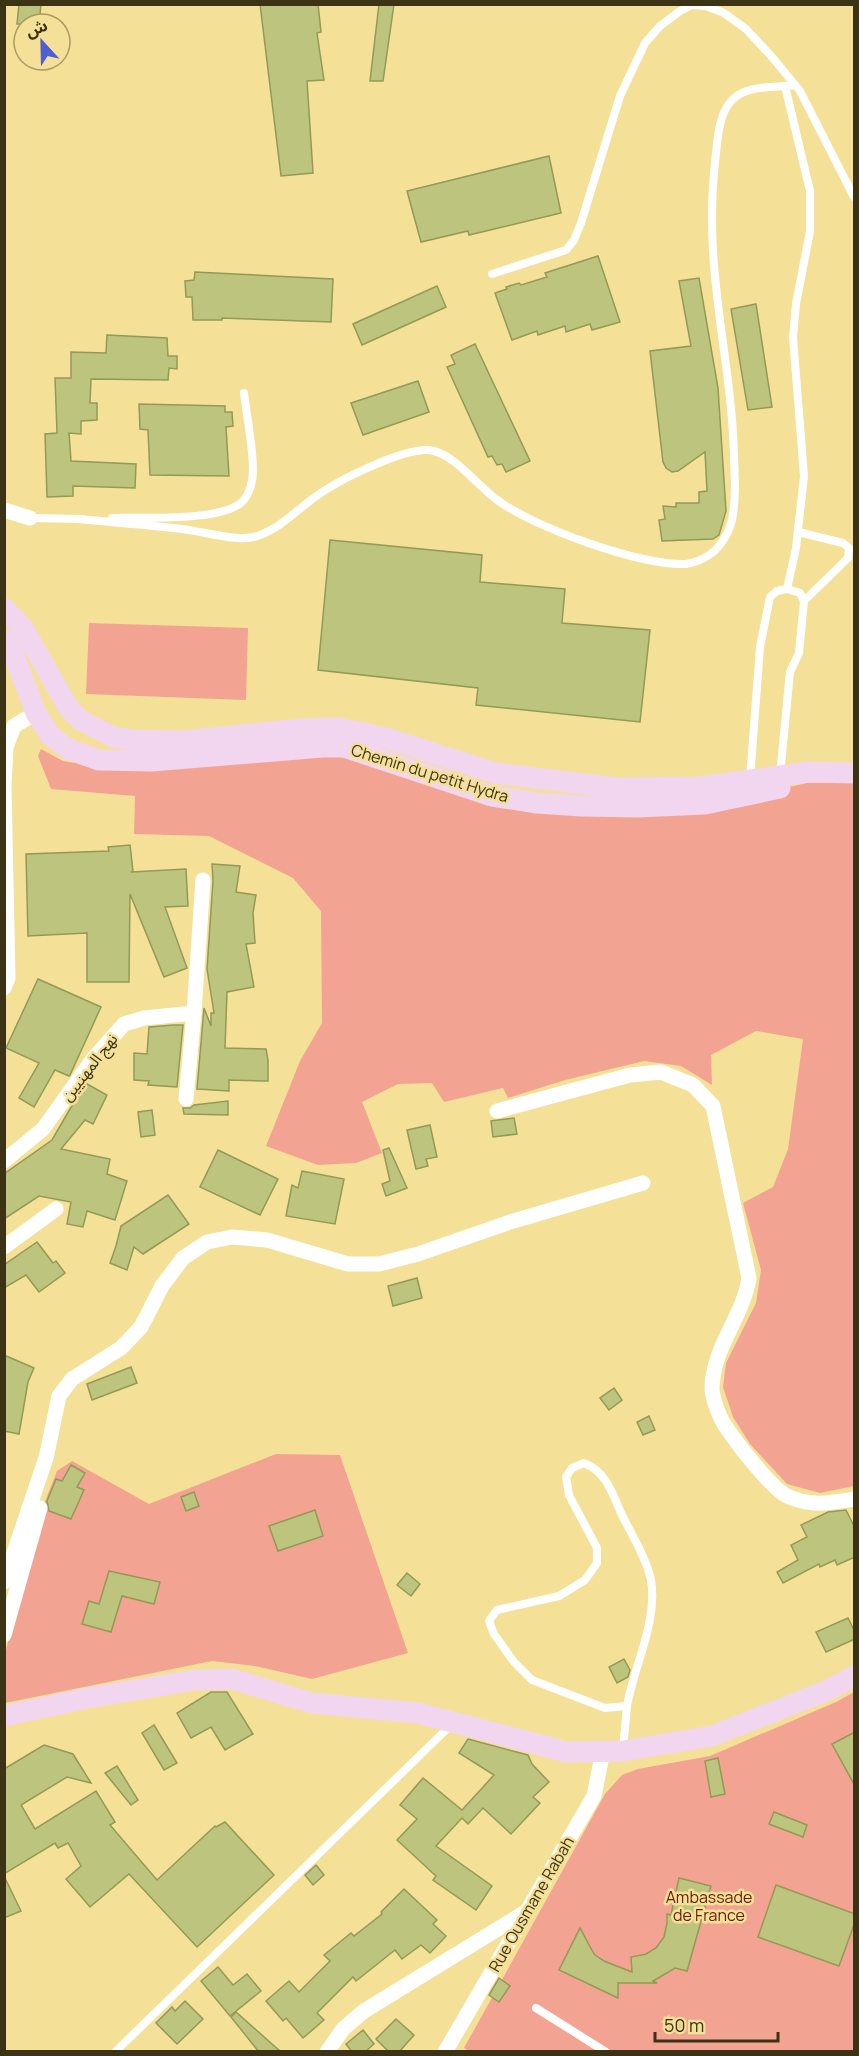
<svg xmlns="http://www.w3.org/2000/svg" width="859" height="2056" font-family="Manrope,'Noto Sans Arabic',sans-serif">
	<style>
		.green { fill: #f3a391 }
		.building { fill: #bdc47d; stroke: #939a54; stroke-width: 1.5 }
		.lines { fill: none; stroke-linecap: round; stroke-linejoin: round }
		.lane { stroke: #fff; stroke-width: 8 }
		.street { stroke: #fff; stroke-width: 15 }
		.secondary { stroke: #f2d5ee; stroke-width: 21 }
		.labels { text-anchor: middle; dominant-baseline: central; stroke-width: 5; stroke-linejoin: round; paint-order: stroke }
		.street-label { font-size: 16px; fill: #3c3316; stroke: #f5e098 }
		.park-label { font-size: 16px; fill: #651b0b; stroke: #f5e098 }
	</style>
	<rect width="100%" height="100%" fill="#f5e098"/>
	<g class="green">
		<path d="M89 623 248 628 246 700 86 694Z"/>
		<path d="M41 749 63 761 88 765 321 750 553 805 752 795 807 783 854 782V1486L820 1493 787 1484 750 1444 733 1417 723 1387 726 1363 756 1303 761 1270 743 1203 773 1187 788 1149 803 1039 756 1031 711 1055 712 1085 681 1066 644 1061 565 1080 508 1098 503 1088 444 1102 432 1083 398 1084 362 1102 382 1153 356 1163 318 1165 266 1146 300 1061 322 1023 321 911 293 878 209 836 134 834 135 796 51 789 38 756Z"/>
		<path d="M276 1454 340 1455 408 1653 312 1679 255 1666 212 1661 5 1703V1654L42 1509 57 1471 72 1461 149 1504Z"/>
		<path d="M854 1692V2051L471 2052 464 2048 605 1794 622 1775 638 1769 710 1756 836 1702Z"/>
	</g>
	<g class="building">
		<path d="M19 4H41L39 24H17Z"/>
		<path d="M260 4H318L321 32 317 33 324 80 307 81 313 173 281 176Z"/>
		<path d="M379 4H394L383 81H370Z"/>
		<path d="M549 156 561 213 469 235 468 231 421 242 407 191Z"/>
		<path d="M598 256 620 322 592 330 590 324 566 332 565 326 538 335 537 331 512 340 495 293 507 289 506 287 519 283 521 285 547 277 545 273Z"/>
		<path d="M195 272 333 279 331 322 222 318V320H193L192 297H186L185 281 194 280Z"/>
		<path d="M699 278 718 388 726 511 719 535 713 539 662 541 659 520 665 519 663 506 676 507V503H699V492L707 491 705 452 678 471 672 472 666 468 663 462 650 351 691 346 679 281Z"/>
		<path d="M437 286 446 307 362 345 353 324Z"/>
		<path d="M756 304 772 407 748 410 731 309Z"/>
		<path d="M107 335 167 338 168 356H177V369L169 368 168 380 91 379 90 403H97V420L81 421V434L69 433 71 461 136 464 135 488 73 486V496L47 497 45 434 57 433 55 378H71V352L106 353Z"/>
		<path d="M475 344 530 461 506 472 502 464 497 465 492 456 488 457 447 367 455 364 451 355Z"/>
		<path d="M418 381 429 412 363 435 351 403Z"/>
		<path d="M139 404 225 406V412H232L233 426 226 427 229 476 150 475 148 430 140 429Z"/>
		<path d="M330 540 482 555 480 582 565 589 562 623 650 630 640 722 476 705 478 688 318 670Z"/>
		<path d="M130 845 133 871 131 872 186 869 188 906 165 907 187 968 164 977 130 894 129 982H87V933L28 936 26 854 109 851 108 847Z"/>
		<path d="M212 864 240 866 236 892 256 895 253 913 255 943 246 944 254 987 227 992 225 1048 266 1049 268 1060V1081L229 1080V1091L197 1089 204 1008 211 1026V1013H214L207 969 213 881Z"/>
		<path d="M38 979 101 1007 70 1075 69 1076 55 1070 34 1107 19 1098 39 1063 6 1048Z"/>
		<path d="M174 1025H183L177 1087 148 1085 149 1081 134 1080V1053L147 1054 149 1027Z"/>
		<path d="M87 1084 107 1095 93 1124 85 1120 61 1149 110 1159 107 1174 127 1181 115 1220 87 1211 83 1227 67 1224 71 1202 39 1196 4 1219V1174L52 1140 70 1109Z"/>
		<path d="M228 1101V1115L184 1114 183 1108H190L194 1105Z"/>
		<path d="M152 1110 155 1135 141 1137 138 1112Z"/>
		<path d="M514 1118 517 1134 493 1137 491 1121Z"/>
		<path d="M430 1125 437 1157 426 1159 428 1166 416 1169 407 1130Z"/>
		<path d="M389 1148 407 1188 386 1196 382 1184 390 1181 383 1150Z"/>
		<path d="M218 1150 278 1179 260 1215 200 1187Z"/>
		<path d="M302 1171 344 1179 335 1224 286 1216 292 1185 298 1188Z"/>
		<path d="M168 1195 189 1224 143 1254 134 1247 127 1270 110 1263 116 1246 121 1226Z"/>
		<path d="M37 1242 53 1263 56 1261 65 1273 39 1292 26 1275 4 1288V1265Z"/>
		<path d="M417 1278 422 1298 393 1306 388 1286Z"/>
		<path d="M4 1355 34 1368 28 1382 19 1434 4 1431Z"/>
		<path d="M131 1367 137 1383 92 1400 87 1384Z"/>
		<path d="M614 1388 622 1400 609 1410 600 1398Z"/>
		<path d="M649 1416 655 1430 643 1435 637 1422Z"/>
		<path d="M71 1465 85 1473 77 1487 84 1490 71 1519 49 1511 47 1501 56 1479 62 1481Z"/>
		<path d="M194 1492 199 1506 186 1511 181 1497Z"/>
		<path d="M315 1510 323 1536 278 1551 269 1526Z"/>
		<path d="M846 1510 855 1528V1557L837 1565 835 1560 820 1567 819 1564 783 1583 777 1572 798 1560 791 1545 807 1537 801 1525 828 1512Z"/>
		<path d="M109 1571 160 1582 154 1604 122 1596 111 1632 82 1624 89 1601 99 1604Z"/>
		<path d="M407 1573 420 1584 411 1596 397 1585Z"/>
		<path d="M848 1618 855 1632V1639L826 1652 816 1632Z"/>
		<path d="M624 1659 630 1670 628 1677 617 1683 609 1667Z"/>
		<path d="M211 1692H227L253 1734 225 1750 211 1727 191 1738 177 1713Z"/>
		<path d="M154 1725 177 1763 164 1770 142 1733Z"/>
		<path d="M855 1732V1786L832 1744Z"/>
		<path d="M468 1739 528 1755 532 1764 549 1782 533 1797 540 1803 511 1834 483 1808 468 1824 462 1818 436 1846 492 1886 476 1910 433 1880 436 1876 397 1840 417 1819 400 1805 423 1778 462 1810 494 1775 459 1753Z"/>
		<path d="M44 1745 73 1754 91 1783 67 1777 21 1805 35 1829 96 1791 115 1822 110 1825 157 1880 215 1826 216 1827 225 1822 274 1875 197 1947 129 1874 90 1907 66 1879 81 1866 68 1843 58 1848 55 1843 4 1874V1769Z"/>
		<path d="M718 1758 725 1794 711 1797 705 1761Z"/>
		<path d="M117 1766 138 1800 131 1805 105 1773Z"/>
		<path d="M774 1812 807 1825 803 1837 769 1824Z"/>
		<path d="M316 1865 324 1875 313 1885 305 1875Z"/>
		<path d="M4 1876 21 1911 4 1918Z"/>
		<path d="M679 1878 711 1886 687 1971 675 1968 653 1981 657 1983H618V1998L559 1970 580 1928 594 1954 604 1961 632 1972 631 1957 646 1954 656 1948 664 1937 667 1923V1914L671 1915Z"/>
		<path d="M776 1885 855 1914V1922L839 1966 758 1937Z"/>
		<path d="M404 1889 437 1920 433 1924 446 1936 430 1953 421 1945 402 1959 395 1950 356 1981 353 1977 317 2013 324 2020 303 2038 286 2018 283 2021 266 2001 289 1981 299 1992 330 1961 324 1955 351 1933 354 1936 382 1914 381 1912Z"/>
		<path d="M218 1967 233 1985 247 1974 261 1991 230 2016 201 1981Z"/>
		<path d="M499 1978 510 1986 499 2002 489 1995Z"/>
		<path d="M185 2001 203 2019 177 2044 156 2023 172 2007 175 2011Z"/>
		<path d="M236 2012 281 2052H259L231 2017Z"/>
		<path d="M396 2019 414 2035 399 2052H389L376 2039Z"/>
		<path d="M363 2030 374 2044 365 2052H352L346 2044Z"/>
	</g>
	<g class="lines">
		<g class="lane">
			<path d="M785 86 810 191V231L796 304 793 337 804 476 796 548 787 589"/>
			<path d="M492 274 566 250 574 240 581 223 620 96 645 43 660 26 680 11 692 5 706 6 724 13 746 29 772 57 800 91 854 197"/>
			<path d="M30 518 82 519"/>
			<path d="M112 518C142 517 223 522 243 501 250 493 253 480 253 471 253 445 247 418 244 393"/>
			<path d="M78 519C112 522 147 525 182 529 203 531 241 544 260 535 281 527 297 510 315 497 337 481 409 444 434 451 455 456 478 486 496 499 532 527 641 566 686 564 693 563 703 559 709 555 720 548 729 533 732 520 736 500 735 479 734 459 733 389 717 321 713 251 711 219 712 186 716 153 718 136 719 115 731 101 746 84 774 88 795 85"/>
			<path d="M798 532 843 543 849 548 848 558 804 601"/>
			<path d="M750 779 760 647 770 597 777 591 787 589 800 593 804 601 799 653 790 672 780 775"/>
			<path d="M584 1463C606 1472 612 1492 621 1513 631 1534 646 1557 651 1580 658 1621 634 1666 627 1706L605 1708 532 1680 514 1662 494 1634 489 1621 497 1610 559 1596 585 1580 597 1563V1548L569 1495 566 1477 572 1468Z"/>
			<path d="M623 1749 627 1706"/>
			<path d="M536 2008 606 2052"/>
			<path d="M115 2052 452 1724"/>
		</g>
		<g class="street">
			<path d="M4 510 30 518"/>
			<path d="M4 784 6 747 14 726 36 713"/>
			<path d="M4 787 8 978 4 988"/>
			<path d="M186 1099 194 1013 203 880"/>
			<path d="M497 1111 630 1075 661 1072 693 1085 713 1106 749 1278C743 1318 712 1347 712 1390 713 1399 719 1416 724 1424 735 1441 771 1488 787 1496 811 1507 830 1503 854 1499"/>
			<path d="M4 1161 43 1129 93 1059 124 1024 144 1018 194 1013"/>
			<path d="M4 1247 56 1209"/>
			<path d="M4 1582 46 1458 59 1396 72 1379 121 1348 141 1327 162 1286 183 1258 207 1242 232 1237 267 1240 348 1264H379L418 1254 510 1222 643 1183"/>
			<path d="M4 1635 40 1508"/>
			<path d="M327 2052 343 2029 364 2011 524 1913"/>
			<path d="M445 2052 594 1796 603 1751"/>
		</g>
		<g class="secondary">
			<path d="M4 608 23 628 68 707 80 720 113 737 133 740 183 741 300 729 340 728 386 738 495 773 617 788 701 787 808 772 854 773"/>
			<path d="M4 639 12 650 36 713 50 735 68 749 99 760 152 761 322 747H344L492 796 537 803 581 806 638 807 705 804 780 788"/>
			<path d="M4 1716 87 1698 194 1680 232 1679 312 1703 418 1713 567 1752 623 1751 712 1736 828 1690 854 1676"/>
		</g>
	</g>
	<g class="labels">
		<g class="street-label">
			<text transform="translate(430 773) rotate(17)">Chemin du petit Hydra</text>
			<text transform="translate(89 1067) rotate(-52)">نهج المهنيين</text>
			<text transform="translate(531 1904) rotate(-60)">Rue Ousmane Rabah</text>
		</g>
		<g class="park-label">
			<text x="709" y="1897">Ambassade<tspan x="709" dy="18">de France</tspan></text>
		</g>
	</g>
	<rect width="859" height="2056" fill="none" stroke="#3c3316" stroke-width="12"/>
	<g transform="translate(42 42) rotate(338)"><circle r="28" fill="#f5e098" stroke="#ab9b64" stroke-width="1.5"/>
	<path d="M0-4.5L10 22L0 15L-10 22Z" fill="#4f5ed4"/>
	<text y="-9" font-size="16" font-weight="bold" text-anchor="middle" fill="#3c3316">ش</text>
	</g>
	<path d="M655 2032v9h123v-9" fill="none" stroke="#3c3316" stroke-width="3"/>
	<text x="664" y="2032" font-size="18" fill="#3c3316" stroke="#f5e098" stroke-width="4.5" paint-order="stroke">50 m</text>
</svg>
